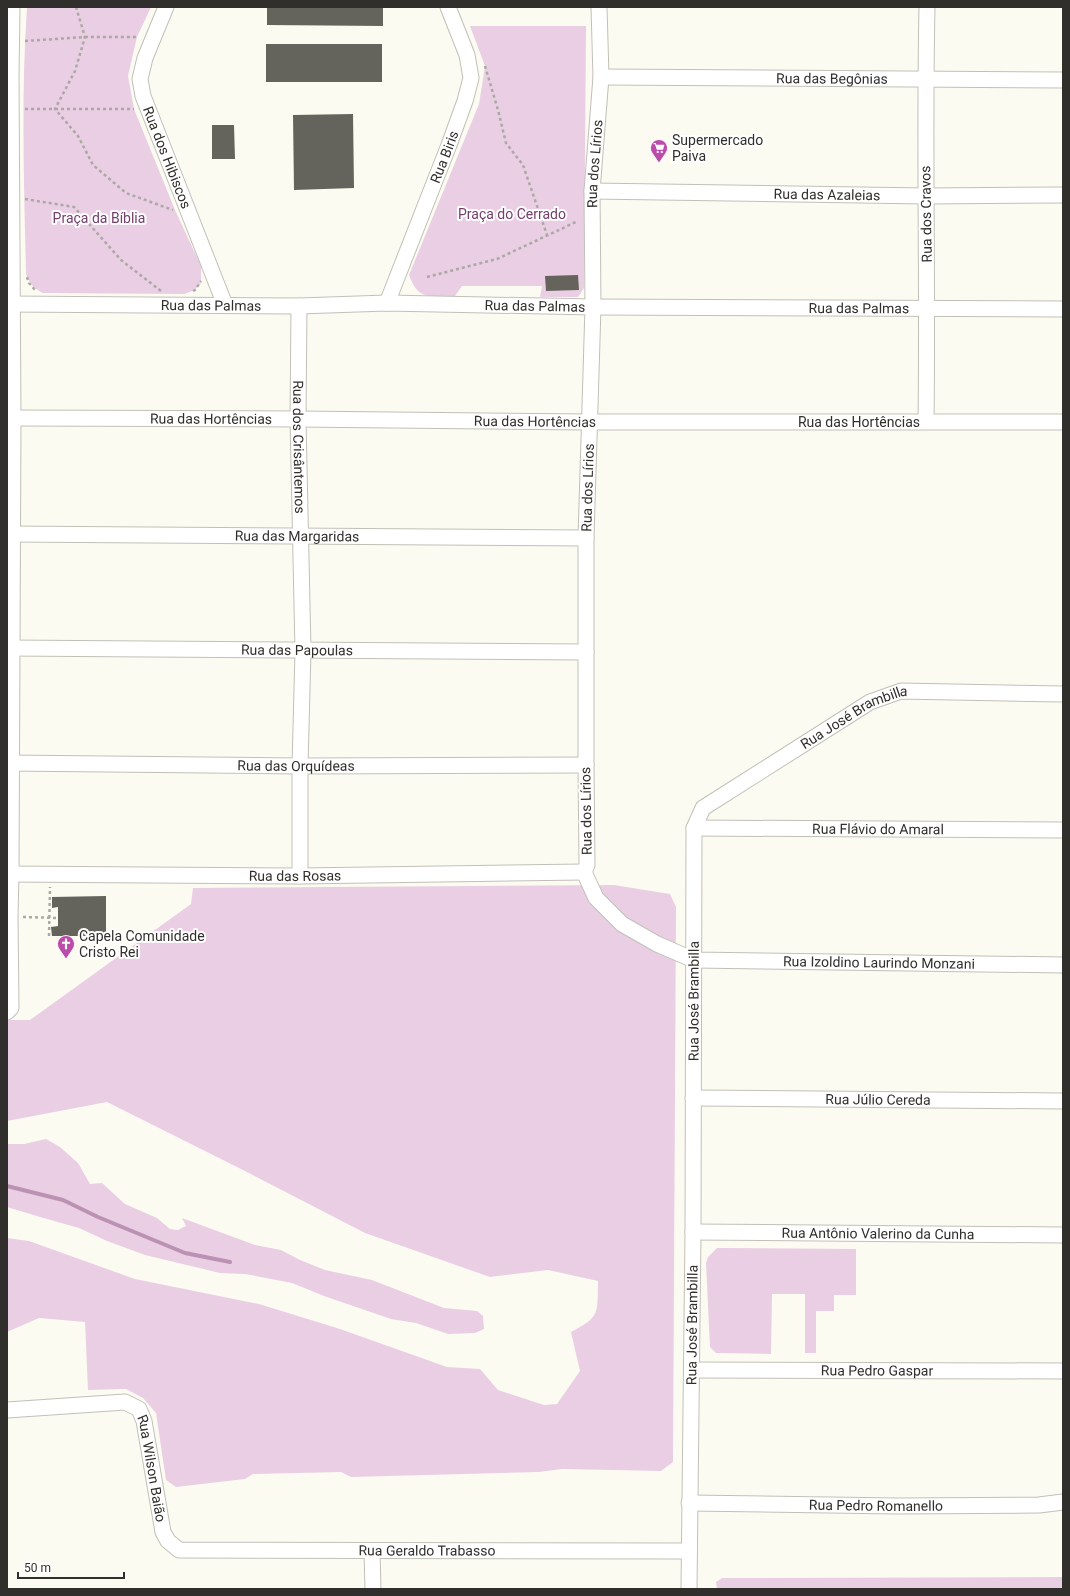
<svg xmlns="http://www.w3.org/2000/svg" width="1070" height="1596" font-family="Roboto,sans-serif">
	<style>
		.green { fill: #eacee4 }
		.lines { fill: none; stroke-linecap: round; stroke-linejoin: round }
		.stream { stroke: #bc92b3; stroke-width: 4 }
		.building { fill: #65645c }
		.minor-casing { stroke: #c1c0b8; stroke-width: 17 }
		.path { stroke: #aaa9a3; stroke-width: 2.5; stroke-dasharray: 3 3; stroke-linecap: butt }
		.minor { stroke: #fff; stroke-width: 15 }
		.labels { text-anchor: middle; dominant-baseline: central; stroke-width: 4; stroke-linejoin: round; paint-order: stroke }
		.street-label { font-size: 14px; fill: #302f2c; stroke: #fff }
		.poi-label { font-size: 14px; fill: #302f2c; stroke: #fff; text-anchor: start }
		.park-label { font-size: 14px; fill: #743d6a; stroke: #fff }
	</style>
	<rect width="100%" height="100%" fill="#fcfbf2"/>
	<g class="green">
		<path d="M27 7H151L137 37 128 76 134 109 175 210 201 266V283L195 290 184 294 43 293C33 288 30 284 26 274 24 185 21 96 27 7Z"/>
		<path d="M470 26H586L584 288 578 297H540L542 286H462L455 296C429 295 419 302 409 275L479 104 485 66Z"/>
		<path d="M614 885 670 894 676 907 673 1462 661 1471 562 1469 539 1472 351 1477 341 1472 253 1474 245 1479 176 1487 166 1480 156 1413 143 1398 126 1389 88 1390 85 1322 39 1318 7 1332V1238L29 1241 135 1279 259 1304 340 1329 447 1367 480 1369 498 1390 544 1405 557 1404 580 1371 571 1332C601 1316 597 1314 598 1281L548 1270 490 1277 365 1233 243 1170 107 1102 7 1121V1020H30L191 904 193 888Z"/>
		<path d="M46 1139 60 1147 78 1163 90 1184 102 1183 125 1204 157 1218 170 1229 178 1230 186 1226 182 1218 255 1245 281 1250 300 1260 325 1270 372 1280 444 1308 477 1311 483 1316 484 1329 475 1333 448 1334 416 1323 391 1319 324 1296 292 1283 245 1274 220 1273 145 1255 107 1241 79 1228 40 1217 7 1207V1144H24Z"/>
		<path d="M717 1248 856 1249V1295H834V1311H816V1353H805V1294H772L771 1354 716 1353 710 1347 706 1263 708 1257Z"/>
		<path d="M1063 1577V1589H717L716 1582 722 1578Z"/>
	</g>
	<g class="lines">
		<path class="stream" d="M7 1186 63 1200 98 1217 185 1253 230 1262"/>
	</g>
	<g class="building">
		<path d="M267 7H383V26L267 25Z"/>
		<rect x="266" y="44" width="116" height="38"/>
		<path d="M353 114 354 188 294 190 293 115Z"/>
		<path d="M212 125H234L235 159H212Z"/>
		<path d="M578 275 579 290 546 291 545 276Z"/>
		<path d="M106 896V936H52L51 927 58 926V907L52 908V897Z"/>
	</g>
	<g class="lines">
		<defs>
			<g id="minor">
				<path id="s1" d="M166 7 145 58 140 79 143 96 225 305"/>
				<path id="s2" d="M601 77 1063 80"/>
				<path id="s3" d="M592 191 926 196 1063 195"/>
				<path id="s4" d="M387 303 449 145 465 101 471 78 467 55 448 7"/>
				<path id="s5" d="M7 304 299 306 387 303 593 307 1063 309"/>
				<path id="s6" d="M299 306 298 419 303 651 300 766V876"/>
				<path id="s7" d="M7 418 298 419 590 422H1063"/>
				<path d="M926 421C928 283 924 145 927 7"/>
				<path id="s8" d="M7 534 586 538"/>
				<path id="s9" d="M7 648 586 652"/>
				<path id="s10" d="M7 763 300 766 586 765"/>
				<path id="s11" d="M694 828 1063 830"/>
				<path id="s12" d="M584 872 587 865 586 765V538L593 307 592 191 601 77 599 7"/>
				<path id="s13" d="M584 872 596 898 622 924 657 944 694 960 1063 965"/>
				<path id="s14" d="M7 874 300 876 584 872"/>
				<path d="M7 1012 11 1008 10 916 11 874 13 418 11 77 12 7"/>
				<path id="s15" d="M693 1098 1063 1101"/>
				<path id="s16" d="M693 1232 1063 1235"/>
				<path id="s17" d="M692 1370 1063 1371"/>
				<path id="s18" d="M7 1410 125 1402 139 1409 144 1421 163 1532 168 1541 179 1550 689 1551"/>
				<path id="s19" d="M689 1503 897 1506 1039 1505 1063 1502"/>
				<path d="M372 1551 373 1589"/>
				<path id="s20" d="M689 1589 693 1232 694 828 703 808 870 702 901 691 1063 694"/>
			</g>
		</defs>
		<use href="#minor" class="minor-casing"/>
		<g class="path">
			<path d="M76 7 85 37 75 71 55 109 78 136 93 165 126 193 173 210"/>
			<path d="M25 41 85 37H137"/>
			<path d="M485 66 498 110 506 143 523 165 547 235"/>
			<path d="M25 109H134"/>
			<path d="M25 199 74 207 121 260 161 291"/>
			<path d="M27 277 29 283 35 290"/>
			<path d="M427 277 497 259 578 221"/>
			<path d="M193 291 195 290 201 281"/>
			<path d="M23 917 57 918"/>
			<path d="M49 936 50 887"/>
		</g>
		<use href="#minor" class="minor"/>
	</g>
	<defs>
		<symbol id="supermarket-pin" viewBox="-11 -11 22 30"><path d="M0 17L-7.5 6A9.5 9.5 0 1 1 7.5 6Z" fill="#bb4caa" stroke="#fff"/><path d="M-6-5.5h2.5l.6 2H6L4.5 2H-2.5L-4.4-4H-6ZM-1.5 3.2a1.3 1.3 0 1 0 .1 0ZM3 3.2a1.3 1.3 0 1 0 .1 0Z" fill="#fff"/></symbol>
		<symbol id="church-pin" viewBox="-11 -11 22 30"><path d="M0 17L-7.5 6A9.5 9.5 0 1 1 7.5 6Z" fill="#bb4caa" stroke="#fff"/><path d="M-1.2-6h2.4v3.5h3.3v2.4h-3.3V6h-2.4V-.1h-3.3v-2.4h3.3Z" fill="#fff"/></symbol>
	</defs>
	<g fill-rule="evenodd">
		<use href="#supermarket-pin" x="649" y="138" width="20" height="27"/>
		<use href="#church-pin" x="56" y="934" width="20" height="27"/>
	</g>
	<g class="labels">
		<g class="street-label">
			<text stroke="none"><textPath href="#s2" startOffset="231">Rua das Begônias</textPath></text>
			<text stroke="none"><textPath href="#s4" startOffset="157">Rua Biris</textPath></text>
			<text stroke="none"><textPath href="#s1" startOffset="160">Rua dos Hibiscos</textPath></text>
			<text stroke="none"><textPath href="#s12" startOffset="709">Rua dos Lírios</textPath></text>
			<text stroke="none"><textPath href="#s3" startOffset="235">Rua das Azaleias</textPath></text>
			<text transform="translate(926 214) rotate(-91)">Rua dos Cravos</text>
			<text stroke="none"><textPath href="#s5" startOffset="204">Rua das Palmas</textPath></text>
			<text stroke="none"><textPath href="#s5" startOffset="528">Rua das Palmas</textPath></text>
			<text stroke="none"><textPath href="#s5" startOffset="852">Rua das Palmas</textPath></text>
			<text stroke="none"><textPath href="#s7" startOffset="204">Rua das Hortências</textPath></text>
			<text stroke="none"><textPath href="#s7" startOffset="528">Rua das Hortências</textPath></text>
			<text stroke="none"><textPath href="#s7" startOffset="852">Rua das Hortências</textPath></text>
			<text stroke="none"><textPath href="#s6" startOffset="141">Rua dos Crisântemos</textPath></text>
			<text stroke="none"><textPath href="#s12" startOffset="385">Rua dos Lírios</textPath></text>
			<text stroke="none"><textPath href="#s8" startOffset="290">Rua das Margaridas</textPath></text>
			<text stroke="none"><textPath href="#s9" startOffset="290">Rua das Papoulas</textPath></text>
			<text stroke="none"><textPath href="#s20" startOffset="960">Rua José Brambilla</textPath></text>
			<text stroke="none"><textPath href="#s10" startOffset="289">Rua das Orquídeas</textPath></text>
			<text transform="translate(586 811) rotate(-91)">Rua dos Lírios</text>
			<text stroke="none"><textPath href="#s11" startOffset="184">Rua Flávio do Amaral</textPath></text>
			<text stroke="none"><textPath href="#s14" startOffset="288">Rua das Rosas</textPath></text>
			<text stroke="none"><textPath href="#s13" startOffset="331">Rua Izoldino Laurindo Monzani</textPath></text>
			<text stroke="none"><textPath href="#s20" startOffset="588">Rua José Brambilla</textPath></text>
			<text stroke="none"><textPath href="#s15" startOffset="185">Rua Júlio Cereda</textPath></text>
			<text stroke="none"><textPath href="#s16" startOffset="185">Rua Antônio Valerino da Cunha</textPath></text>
			<text stroke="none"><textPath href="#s20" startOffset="264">Rua José Brambilla</textPath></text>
			<text stroke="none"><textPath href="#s17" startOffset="185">Rua Pedro Gaspar</textPath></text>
			<text stroke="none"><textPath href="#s18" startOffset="195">Rua Wilson Baião</textPath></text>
			<text stroke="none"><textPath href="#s19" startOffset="187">Rua Pedro Romanello</textPath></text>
			<text stroke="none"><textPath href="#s18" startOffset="532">Rua Geraldo Trabasso</textPath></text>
		</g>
		<g class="poi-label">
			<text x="672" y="140">Supermercado<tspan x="672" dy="16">Paiva</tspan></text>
			<text x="79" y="936">Capela Comunidade<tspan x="79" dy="16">Cristo Rei</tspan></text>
		</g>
		<g class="park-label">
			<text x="512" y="214">Praça do Cerrado</text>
			<text x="99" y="218">Praça da Bíblia</text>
		</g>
	</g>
	<rect width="1070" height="1596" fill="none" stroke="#302f2c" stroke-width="16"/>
	<path d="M18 1572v6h106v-6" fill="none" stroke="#302f2c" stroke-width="2"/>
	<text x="24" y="1572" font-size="12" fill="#302f2c" stroke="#ffffff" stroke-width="3" paint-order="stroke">50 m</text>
</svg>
